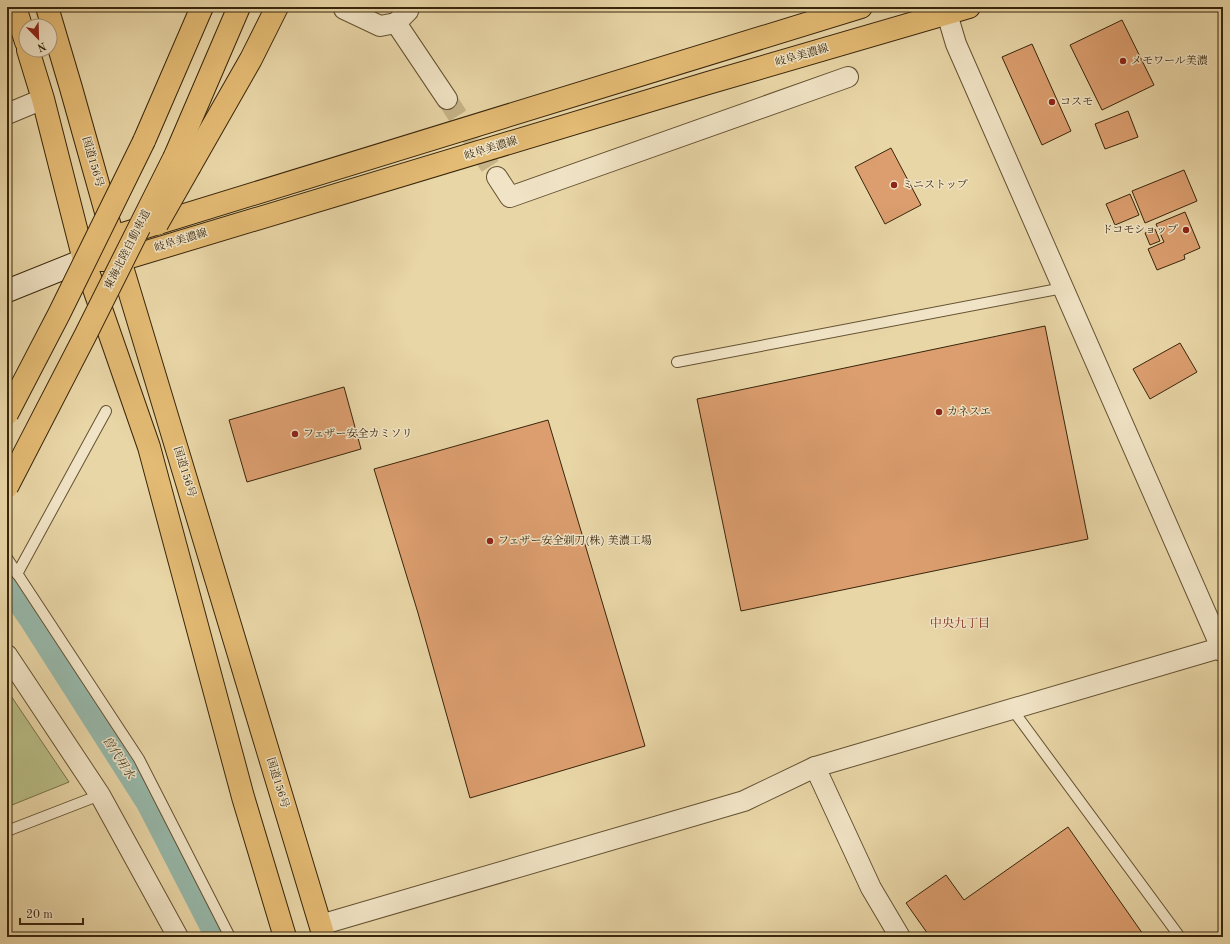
<svg xmlns="http://www.w3.org/2000/svg" width="1230" height="944" font-family="'Old Standard TT','Noto Serif JP',serif">
	<style>
		.green { fill: #b8bd86; stroke: #787248 }
		.lines { fill: none; stroke-linecap: round; stroke-linejoin: round }
		.canal { stroke: #97b9ab; stroke-width: 22 }
		.building { fill: #dc9e6f; stroke: #38260b }
		.street-tunnel { stroke: #c6b388; stroke-width: 20; stroke-dasharray: 20 10; stroke-linecap: butt }
		.lane-casing { stroke: #645232; stroke-width: 12 }
		.street-casing { stroke: #645232; stroke-width: 22 }
		.secondary-casing { stroke: #38260b; stroke-width: 24 }
		.primary-casing { stroke: #38260b; stroke-width: 24 }
		.highway-casing { stroke: #38260b; stroke-width: 24 }
		.lane { stroke: #f1e4c6; stroke-width: 10 }
		.street { stroke: #f1e4c6; stroke-width: 20 }
		.secondary { stroke: #f1e4c6; stroke-width: 22 }
		.primary { stroke: #e4bb74; stroke-width: 22 }
		.highway { stroke: #e4bb74; stroke-width: 22 }
		.highway-bridge-casing { stroke: #38260b; stroke-width: 24; stroke-linecap: butt }
		.highway-bridge { stroke: #e4bb74; stroke-width: 22 }
		.poi-dot { fill: #8f2418; stroke: #f1e4c6; stroke-width: 1.5 }
		.labels { text-anchor: middle; dominant-baseline: central; stroke-width: 3; stroke-linejoin: round; paint-order: stroke }
		.street-label { font-size: 11px; fill: #38260b; stroke: #f1e4c6 }
		.poi-label { font-size: 11px; fill: #38260b; stroke: #f1e4c6; text-anchor: start }
		.neighbourhood-label { font-size: 12px; fill: #7a1f14; stroke: #f1e4c6 }
		.water-label { font-size: 12px; font-style: italic; fill: #504b33; stroke: #f1e4c6 }
	</style>
	<rect width="100%" height="100%" fill="#e9d6a7"/>
	<filter id="stains"><feTurbulence type="fractalNoise" baseFrequency=".005" numOctaves="4"/><feColorMatrix values="0 0 0 0 .2 0 0 0 0 .09 0 0 0 0 .02 0 0 0 .5 -.17"/></filter>
	<radialGradient id="worn" r=".72"><stop offset=".6" stop-color="#630" stop-opacity="0"/><stop offset="1" stop-color="#630" stop-opacity=".3"/></radialGradient>
	<path class="green" d="M7 690 69 782 7 807Z"/>
	<g class="lines">
		<path class="canal" d="M7 586 31 621 147 803 216 937"/>
	</g>
	<g class="building">
		<path d="M1122 20 1154 85 1102 110 1070 45Z"/>
		<path d="M1032 44 1071 131 1042 145 1002 57Z"/>
		<path d="M1128 111 1138 137 1105 149 1095 124Z"/>
		<path d="M891 148 921 205 885 224 855 167Z"/>
		<path d="M1184 170 1197 201 1145 223 1132 191Z"/>
		<path d="M1130 194 1139 215 1115 225 1106 204Z"/>
		<path d="M1185 212 1200 248 1184 255 1185 259 1157 270 1148 249 1164 242 1156 224Z"/>
		<path d="M1155 229 1160 241 1150 245 1145 233Z"/>
		<path d="M1045 326 1088 539 741 611 697 399Z"/>
		<path d="M1180 343 1197 372 1150 399 1133 369Z"/>
		<path d="M344 387 361 449 247 482 229 420Z"/>
		<path d="M548 420 645 746 470 798 418 613 374 469Z"/>
		<path d="M1068 827 1145 937H930L906 903 946 875 964 900Z"/>
	</g>
	<g class="lines">
		<path class="street-tunnel" d="M447 99 497 177"/>
		<defs>
			<g id="lane">
				<path d="M677 362 1063 288"/>
				<path d="M7 558 139 759 230 937"/>
				<path d="M17 574 106 411"/>
				<path d="M1012 709 1180 937"/>
				<path d="M7 831 100 795"/>
			</g>
			<g id="street">
				<path d="M945 7 956 44 1223 652"/>
				<path d="M344 9 380 26 396 23 447 99"/>
				<path d="M396 23 408 11 409 7"/>
				<path d="M7 114 43 99"/>
				<path d="M497 177 510 197 848 77"/>
				<path d="M7 655 100 795 178 937"/>
				<path d="M320 925 744 801 815 767"/>
				<path d="M900 937 871 888 815 767 1223 647"/>
			</g>
			<path id="secondary" d="M7 291 84 260"/>
			<g id="primary">
				<path d="M98 249 113 237 861 7"/>
				<path d="M84 260H120L708 83 969 7"/>
			</g>
			<g id="highway">
				<path d="M15 7 26 42"/>
				<path d="M47 7 71 88 113 237 324 937"/>
				<path d="M28 50 43 99 84 260 149 447 243 797 285 937"/>
				<path d="M144 141 202 7"/>
				<path d="M175 156 239 7"/>
				<path d="M190 166 251 59 277 7"/>
			</g>
		</defs>
		<use href="#lane" class="lane-casing"/>
		<use href="#street" class="street-casing"/>
		<use href="#secondary" class="secondary-casing"/>
		<use href="#primary" class="primary-casing"/>
		<use href="#highway" class="highway-casing"/>
		<use href="#lane" class="lane"/>
		<use href="#street" class="street"/>
		<use href="#secondary" class="secondary"/>
		<use href="#primary" class="primary"/>
		<use href="#highway" class="highway"/>
		<defs>
			<g id="highway-bridge">
				<path d="M157 224 190 166"/>
				<path d="M7 414 59 314 144 141"/>
				<path d="M7 487 86 334 175 156"/>
			</g>
		</defs>
		<use href="#highway-bridge" class="highway-bridge-casing"/>
		<use href="#highway-bridge" class="highway-bridge"/>
	</g>
	<g class="poi-dot">
		<circle cx="1123" cy="61" r="4"/>
		<circle cx="1052" cy="102" r="4"/>
		<circle cx="894" cy="185" r="4"/>
		<circle cx="1186" cy="230" r="4"/>
		<circle cx="939" cy="412" r="4"/>
		<circle cx="295" cy="434" r="4"/>
		<circle cx="490" cy="541" r="4"/>
	</g>
	<g class="labels">
		<g class="street-label">
			<text transform="translate(802 56) rotate(-16)">岐阜美濃線</text>
			<text transform="translate(491 149) rotate(-17)">岐阜美濃線</text>
			<text transform="translate(92 162) rotate(74)">国道156号</text>
			<text transform="translate(181 241) rotate(-17)">岐阜美濃線</text>
			<text transform="translate(128 250) rotate(-63)">東海北陸自動車道</text>
			<text transform="translate(184 472) rotate(73)">国道156号</text>
			<text transform="translate(277 783) rotate(73)">国道156号</text>
		</g>
		<g class="poi-label">
			<text x="1131" y="61">メモワール美濃</text>
			<text x="1060" y="102">コスモ</text>
			<text x="902" y="185">ミニストップ</text>
			<text x="1178" y="230" text-anchor="end">ドコモショップ</text>
			<text x="947" y="412">カネスエ</text>
			<text x="303" y="434">フェザー安全カミソリ</text>
			<text x="498" y="541">フェザー安全剃刀(株) 美濃工場</text>
		</g>
		<g class="neighbourhood-label">
			<text x="960" y="624">中央九丁目</text>
		</g>
		<g class="water-label">
			<text transform="translate(118 758) rotate(57)">曽代用水</text>
		</g>
	</g>
	<rect width="1230" height="944" fill="none" stroke="#e9d6a7" stroke-width="24"/>
	<rect x="8" y="8" width="1214" height="928" fill="none" stroke="#38260b" stroke-width="2"/>
	<rect x="12" y="12" width="1206" height="920" fill="none" stroke="#38260b"/>
	<g transform="translate(38 38) rotate(157)"><circle r="19" fill="#f1e4c6" stroke="#a7987b"/>
	<path d="M0-3L7 15L0 10L-7 15Z" fill="#8f2418"/>
	<text y="-6" font-size="11" font-weight="bold" text-anchor="middle" fill="#38260b">N</text>
	</g>
	<path d="M20 918v6h63v-6" fill="none" stroke="#38260b" stroke-width="2"/>
	<text x="26" y="918" font-size="12" fill="#38260b" stroke="#f1e4c6" stroke-width="3" paint-order="stroke">20 m</text>
	<rect width="100%" height="100%" filter="url(#stains)"/>
	<rect width="100%" height="100%" fill="url(#worn)"/>
</svg>
